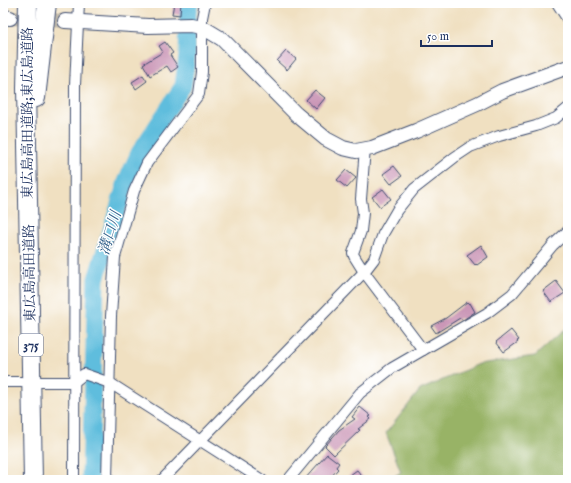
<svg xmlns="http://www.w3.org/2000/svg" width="571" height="483" font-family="'IM FELL English','Noto Serif JP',serif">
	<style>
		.forest { fill: #98b366; stroke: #5a7162 }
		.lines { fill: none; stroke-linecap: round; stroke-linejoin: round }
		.river { stroke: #5ebddd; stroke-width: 17 }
		.building { fill: #cb97b7 }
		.secondary-tunnel { stroke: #c5bdad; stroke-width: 14; stroke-dasharray: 14 7; stroke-linecap: butt }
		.street-casing { stroke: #3b4a6d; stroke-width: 12 }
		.secondary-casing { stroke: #3b4a6d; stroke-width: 16 }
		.highway-casing { stroke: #3b4a6d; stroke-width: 20 }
		.street { stroke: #fff; stroke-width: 10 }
		.secondary { stroke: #fff; stroke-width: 14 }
		.highway { stroke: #fff; stroke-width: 18 }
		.labels { text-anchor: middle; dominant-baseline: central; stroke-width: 3; stroke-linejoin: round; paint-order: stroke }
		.shield { fill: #fff; stroke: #5f6d8e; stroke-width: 1 }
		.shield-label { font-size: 13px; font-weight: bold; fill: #1b2f5e }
		.street-label { font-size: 14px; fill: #1b2f5e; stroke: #fff }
		.water-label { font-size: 15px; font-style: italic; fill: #32618a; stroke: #fff }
	</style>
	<rect width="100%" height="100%" fill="#fff"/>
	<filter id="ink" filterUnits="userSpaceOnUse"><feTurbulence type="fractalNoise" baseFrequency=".025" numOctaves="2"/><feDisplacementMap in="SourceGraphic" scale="8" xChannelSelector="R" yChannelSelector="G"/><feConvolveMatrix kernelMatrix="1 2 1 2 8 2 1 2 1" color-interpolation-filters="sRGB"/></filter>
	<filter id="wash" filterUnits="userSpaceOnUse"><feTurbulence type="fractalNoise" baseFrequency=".012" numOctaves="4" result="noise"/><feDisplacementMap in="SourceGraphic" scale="16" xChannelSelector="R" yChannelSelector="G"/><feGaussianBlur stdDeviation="0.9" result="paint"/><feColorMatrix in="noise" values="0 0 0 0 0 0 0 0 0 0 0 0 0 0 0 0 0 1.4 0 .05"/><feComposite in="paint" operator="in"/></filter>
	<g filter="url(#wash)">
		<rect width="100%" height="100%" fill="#f0e0c1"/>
		<path class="forest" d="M568 326V480H388L401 472 386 433 420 390 479 364 535 356Z"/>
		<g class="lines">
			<path class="river" d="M90 480 96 279 126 182 139 153 183 86 187 57 188 10 190 3"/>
		</g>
		<g id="blocks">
			<g class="building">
				<path d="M174 3H181L180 15 172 14Z"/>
				<path d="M165 42 173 53 170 55 178 67 171 72 167 66 150 76 143 64 163 52 159 46Z"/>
				<path d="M286 51 296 59 287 70 277 61Z"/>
				<path d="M143 75 147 81 136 89 132 82Z"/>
				<path d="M315 90 325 98 316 109 306 100Z"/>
				<path d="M394 166 402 176 391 184 383 174Z"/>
				<path d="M346 170 356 178 347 188 337 180Z"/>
				<path d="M383 189 391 199 380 207 372 197Z"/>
				<path d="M481 245 488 257 477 265 476 264 475 265 467 255Z"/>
				<path d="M556 281 565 293 551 302 543 291Z"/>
				<path d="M467 302 469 304 470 303 475 312 463 320 460 318 436 333 431 326 446 318Z"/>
				<path d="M511 330 519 340 517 341 518 342 504 352 496 342Z"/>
				<path d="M360 407 371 416 369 417 371 419 358 429 360 430 334 455 325 446 326 445 339 430 355 419 352 417Z"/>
				<path d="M327 454 339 463 336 467 338 469 329 479 327 478 325 480H304Z"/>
				<path d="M357 470 365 480H343Z"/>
			</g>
		</g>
	</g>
	<g filter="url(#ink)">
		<use href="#blocks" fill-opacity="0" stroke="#3b4a6d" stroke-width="1"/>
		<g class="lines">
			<path class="secondary-tunnel" d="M10 18 65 21"/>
			<defs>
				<g id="street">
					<path d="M557 3 568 20"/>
					<path d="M365 148 361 199 363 213 361 231 353 253 354 256 364 272 423 350"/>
					<path d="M3 382H21"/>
					<path d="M40 382H74L84 374 110 383 262 480"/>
					<path d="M74 480 75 85 79 3"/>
					<path d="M107 480 111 316 115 257 134 191 147 163 199 94 202 72V18L205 3"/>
					<path d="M162 480 364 272 374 259 383 234 397 210 414 189 455 157 470 147 499 136 536 126 556 118 568 108"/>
					<path d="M288 480 360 393 392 368 487 313 512 294 553 245 568 231"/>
				</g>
				<g id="secondary">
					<path d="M3 17 10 18"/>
					<path d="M65 21 148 26 191 25 202 27 222 39 296 114 326 139 343 148 356 151 372 148 416 131 477 104 502 91 568 67"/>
				</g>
				<g id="highway">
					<path d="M28 3 26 88 33 480"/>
					<path d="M36 98 47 3"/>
				</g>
			</defs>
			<use href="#street" class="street-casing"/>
			<use href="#secondary" class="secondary-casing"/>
			<use href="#highway" class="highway-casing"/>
			<use href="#street" class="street"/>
			<use href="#secondary" class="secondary"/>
			<use href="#highway" class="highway"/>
		</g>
	</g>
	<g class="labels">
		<rect class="shield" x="19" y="334" width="24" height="22" rx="3"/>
		<g class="shield-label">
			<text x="31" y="345">375</text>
		</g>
		<g class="street-label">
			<text transform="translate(28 113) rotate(-90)">東広島高田道路;東広島道路</text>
			<text transform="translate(30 273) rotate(-91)">東広島高田道路</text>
		</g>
		<g class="water-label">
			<text transform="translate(110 233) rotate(-73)">溝口川</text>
		</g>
	</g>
	<rect width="571" height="483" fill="none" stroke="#fff" stroke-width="16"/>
	<path d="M421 40v6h71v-6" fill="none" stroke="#1b2f5e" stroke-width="2"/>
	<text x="427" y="40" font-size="12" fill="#1b2f5e" stroke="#ffffff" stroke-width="3" paint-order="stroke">50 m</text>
</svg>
